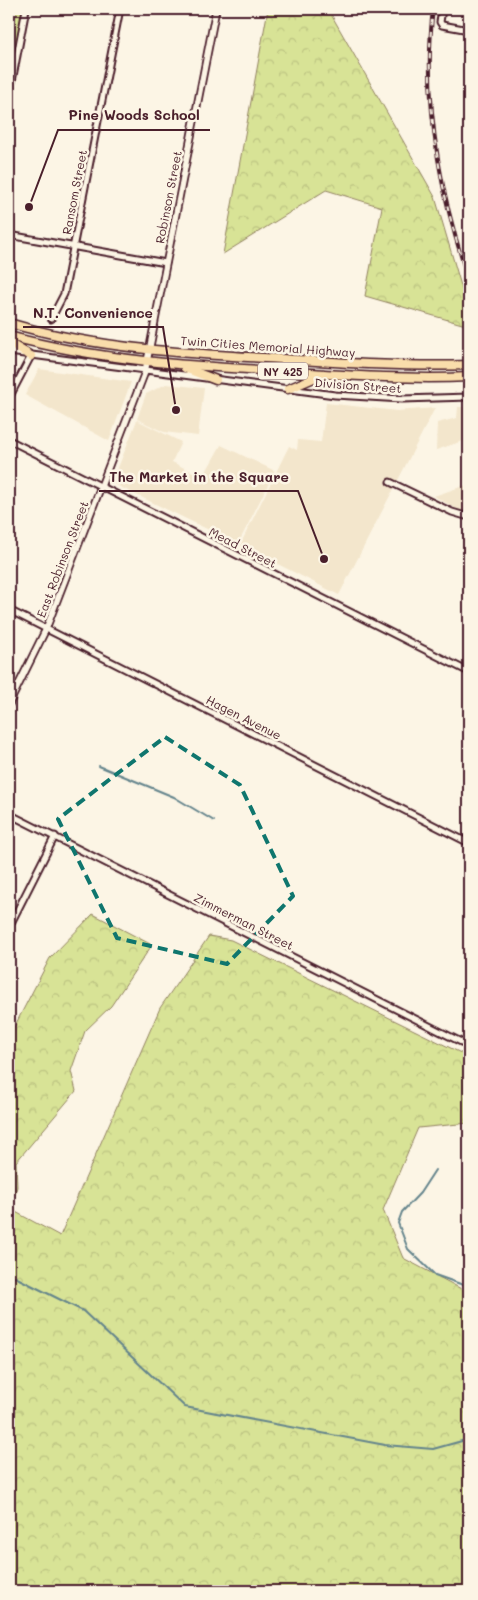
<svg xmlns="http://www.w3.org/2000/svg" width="478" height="1600" font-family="Mali,sans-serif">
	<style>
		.built { fill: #f3e6cc }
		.forest { fill: url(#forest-crowns); stroke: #918160 }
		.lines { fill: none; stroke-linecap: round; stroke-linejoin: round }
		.stream { stroke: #64848c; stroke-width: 2 }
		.minor-casing { stroke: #4a1f2b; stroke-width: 9 }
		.tertiary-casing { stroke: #4a1f2b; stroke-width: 9 }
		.primary-casing { stroke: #4a1f2b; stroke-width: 11 }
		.minor { stroke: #fcf5e5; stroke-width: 5 }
		.tertiary { stroke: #fcf5e5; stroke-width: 5.5 }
		.primary { stroke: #f9ddab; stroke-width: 8 }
		.rail-casing { stroke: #4a1f2b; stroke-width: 4 }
		.rail { stroke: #fcf5e5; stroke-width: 2; stroke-dasharray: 5.5; stroke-linecap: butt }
		.marked { fill: none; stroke: #0f766e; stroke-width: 4; stroke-dasharray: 10 6; stroke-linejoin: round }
		.labels { text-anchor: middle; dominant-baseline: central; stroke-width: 5; stroke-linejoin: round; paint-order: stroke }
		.shield { fill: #fcf5e5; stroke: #7f5f63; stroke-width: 1 }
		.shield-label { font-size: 11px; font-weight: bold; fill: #4a1f2b }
		.street-label { font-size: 12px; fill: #4a1f2b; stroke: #fcf5e5 }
		.leader { fill: none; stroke: #4a1f2b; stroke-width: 2 }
		.callout-dot { fill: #4a1f2b; stroke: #fcf5e5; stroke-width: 2 }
		.callout-label { font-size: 14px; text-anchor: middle; font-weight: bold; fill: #4a1f2b; stroke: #fcf5e5; stroke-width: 5; stroke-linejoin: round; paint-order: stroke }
	</style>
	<defs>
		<pattern id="forest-crowns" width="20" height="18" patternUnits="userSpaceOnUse" patternTransform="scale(1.25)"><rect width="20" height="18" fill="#d8e396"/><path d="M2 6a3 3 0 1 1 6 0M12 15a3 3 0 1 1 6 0" fill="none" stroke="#bbc281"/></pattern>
	</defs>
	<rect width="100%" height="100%" fill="#fcf5e5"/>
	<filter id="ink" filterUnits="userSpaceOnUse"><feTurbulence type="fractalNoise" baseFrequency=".02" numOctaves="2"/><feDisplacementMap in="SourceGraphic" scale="10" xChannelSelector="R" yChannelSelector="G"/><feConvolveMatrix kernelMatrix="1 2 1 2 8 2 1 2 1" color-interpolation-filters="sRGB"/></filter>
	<g filter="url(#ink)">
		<g class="built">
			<path d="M39 369 131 382 109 441 25 395Z"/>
			<path d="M166 384 204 388 198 436 164 432 137 419 146 394Z"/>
			<path d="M326 403 397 411 435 408 339 595 240 545 289 446 297 450 298 440 321 442Z"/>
			<path d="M458 407H469V439L436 450 437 423 457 418Z"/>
			<path d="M137 420 181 442 172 462 203 477 221 445 275 471 238 544 112 483Z"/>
			<path d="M469 484V511H460L434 496Z"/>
		</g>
		<g class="forest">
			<path d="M9 9H25L9 83Z"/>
			<path d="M268 9H328L435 197 469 313V326L365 296 382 207 326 190 223 254Z"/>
			<path d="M93 914 152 945 111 1006 85 1031 71 1071 76 1091 16 1162 17 1187 10 1209 60 1236 160 1008 209 936 231 940 469 1057V1123L418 1128 383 1210 403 1258 469 1293V1591H9V1037L50 958Z"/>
		</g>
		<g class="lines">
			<g class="stream">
				<path d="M99 766 174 797 214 821"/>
				<path d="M435 1170 420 1193 402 1212 398 1223 408 1249 435 1275 469 1287"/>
				<path d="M9 1274 83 1311 185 1407 385 1445 433 1449 469 1439"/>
			</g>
			<defs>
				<g id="minor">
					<path d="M442 9 440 22 442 25 469 30"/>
					<path d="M9 97 26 9"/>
					<path d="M9 235 166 263"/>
					<path d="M51 319 64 294 120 9"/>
					<path d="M9 352 335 395 402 399 469 397"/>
					<path d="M9 398 31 356"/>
					<path d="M9 440 469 672"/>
					<path d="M390 482 452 512 469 517"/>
					<path d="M9 610 469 843"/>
					<path d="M9 814 469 1046"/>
					<path d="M9 927 55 836"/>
				</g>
				<path id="tertiary" d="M9 704 46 629 145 372 216 9"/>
				<g id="primary">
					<path d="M9 323C97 349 191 354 283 359 345 363 407 367 469 365"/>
					<path d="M9 336C97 360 189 366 279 371 343 375 406 380 469 377"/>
					<path d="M9 343 31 356"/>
					<path d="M185 368 216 380"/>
					<path d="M288 389 323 374"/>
				</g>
			</defs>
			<use href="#minor" class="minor-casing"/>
			<use href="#tertiary" class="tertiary-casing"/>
			<use href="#primary" class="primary-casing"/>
			<use href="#minor" class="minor"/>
			<use href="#tertiary" class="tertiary"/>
			<use href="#primary" class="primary"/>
			<defs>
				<path id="rail" d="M433 9C422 101 440 194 469 281"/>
			</defs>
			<use href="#rail" class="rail-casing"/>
			<use href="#rail" class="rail"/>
		</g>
	</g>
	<path class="marked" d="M165 737 240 785 293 896 227 964 117 938 58 819Z"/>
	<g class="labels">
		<rect class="shield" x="258" y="362.5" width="50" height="17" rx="4"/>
		<g class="shield-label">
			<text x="283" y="371">NY 425</text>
		</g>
		<g class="street-label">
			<text transform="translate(74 192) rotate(-79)">Ransom Street</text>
			<text transform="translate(168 197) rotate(-79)">Robinson Street</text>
			<text transform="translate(268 346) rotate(4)">Twin Cities Memorial Highway</text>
			<text transform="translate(358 385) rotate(4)">Division Street</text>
			<text transform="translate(243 547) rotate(27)">Mead Street</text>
			<text transform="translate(62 559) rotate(-69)">East Robinson Street</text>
			<text transform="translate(244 717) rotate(27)">Hagen Avenue</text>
			<text transform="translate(244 921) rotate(27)">Zimmerman Street</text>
		</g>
	</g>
	<path class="leader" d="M29 207L58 130H210M176 410L163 327H23M324 559L298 491H99"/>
	<g class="callout-dot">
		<circle cx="29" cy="207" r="5"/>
		<circle cx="176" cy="410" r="5"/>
		<circle cx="324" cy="559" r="5"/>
	</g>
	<g class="callout-label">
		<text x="134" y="120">Pine Woods School</text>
		<text x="93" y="318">N.T. Convenience</text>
		<text x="199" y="482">The Market in the Square</text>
	</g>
	<rect width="478" height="1600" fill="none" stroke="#fcf5e5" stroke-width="30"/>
	<rect x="15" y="15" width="448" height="1570" fill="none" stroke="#4a1f2b" stroke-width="2" filter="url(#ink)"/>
</svg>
